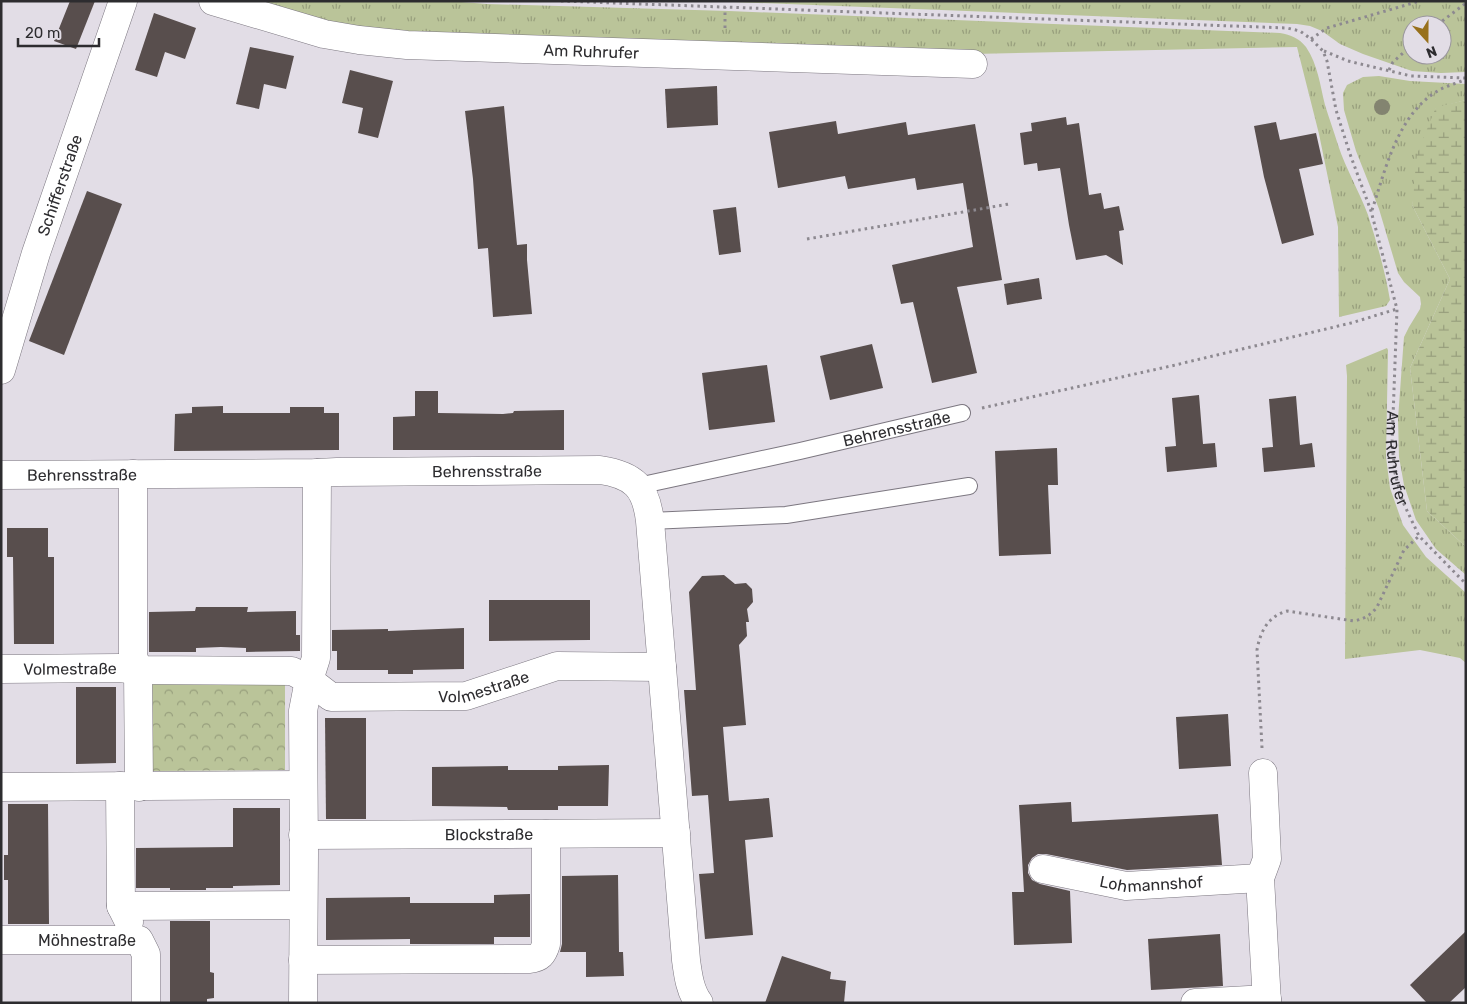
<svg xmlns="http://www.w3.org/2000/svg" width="1467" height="1004" font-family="Rubik,sans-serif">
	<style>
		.grass { fill: url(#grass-tufts); fill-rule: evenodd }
		.wetland { fill: url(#wetland-marsh) }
		.park { fill: url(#park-crowns) }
		.building { fill: #584e4d }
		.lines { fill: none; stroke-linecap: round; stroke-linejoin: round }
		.service-casing { stroke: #7c7780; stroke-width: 18 }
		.minor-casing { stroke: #7c7780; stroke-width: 29 }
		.path { stroke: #8d8990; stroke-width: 3; stroke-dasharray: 2.5 4; stroke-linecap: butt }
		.service { stroke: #fff; stroke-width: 16 }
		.minor { stroke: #fff; stroke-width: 28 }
		.tree { fill: #838470 }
		.labels { text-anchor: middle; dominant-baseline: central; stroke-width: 5; stroke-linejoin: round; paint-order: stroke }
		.street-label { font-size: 16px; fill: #2d2c2f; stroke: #e2dde6 }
	</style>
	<defs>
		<pattern id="grass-tufts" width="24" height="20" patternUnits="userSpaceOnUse" patternTransform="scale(1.25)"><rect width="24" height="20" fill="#bac499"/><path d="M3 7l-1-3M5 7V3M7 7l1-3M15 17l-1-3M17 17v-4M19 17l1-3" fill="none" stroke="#989f7d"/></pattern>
		<pattern id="wetland-marsh" width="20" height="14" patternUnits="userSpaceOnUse" patternTransform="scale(1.25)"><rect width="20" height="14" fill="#bac499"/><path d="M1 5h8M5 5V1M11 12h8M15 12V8" fill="none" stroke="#989f7d"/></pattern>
		<pattern id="park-crowns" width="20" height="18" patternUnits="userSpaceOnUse" patternTransform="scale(1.25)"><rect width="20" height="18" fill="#bac499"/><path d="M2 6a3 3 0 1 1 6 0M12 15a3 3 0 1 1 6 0" fill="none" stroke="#989f7d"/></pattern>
	</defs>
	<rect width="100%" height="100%" fill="#e2dde6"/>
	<g class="grass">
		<path d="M245 1H449L487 4 729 11 1280 33C1291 35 1299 38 1306 47 1318 65 1320 85 1325 105 1329 118 1334 132 1338 145 1346 169 1359 191 1368 215 1377 243 1385 271 1390 300L1386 306 1339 317 1338 227 1319 134 1297 47 973 54 384 33 284 14Z"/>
		<path d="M709 1H1466V72L1441 73 1412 71 1363 54 1340 44 1322 31 1310 26 1297 24ZM1412 25H1442V55H1412Z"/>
		<path d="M1379 76 1410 81 1466 84V100L1436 108 1412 205 1450 279 1410 368 1427 511 1466 547V575L1436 549 1416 520 1404 485 1399 457 1398 419 1403 350 1404 337 1409 327 1420 309 1421 304 1420 297 1404 282 1398 273 1379 209 1356 151 1344 110 1343 93 1347 85 1363 77Z"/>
		<path d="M1387 348 1388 350 1386 457 1390 488 1403 525 1426 557 1466 593V663L1460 658 1420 650 1345 659 1347 376 1346 365Z"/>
	</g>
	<path class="wetland" d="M1466 100V547L1427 511 1410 368 1450 279 1412 205 1417 154 1436 107Z"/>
	<path class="park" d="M285 681V770L151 771V682Z"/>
	<g class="building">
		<path d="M70 1H95L76 49 54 41Z"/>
		<path d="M154 13 196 28 185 59 165 52 157 77 135 70Z"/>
		<path d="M250 47 294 56 286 89 264 84 259 109 236 104Z"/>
		<path d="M350 70 393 81 378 138 358 133 363 108 342 103Z"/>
		<path d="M717 86 718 125 667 128 665 89Z"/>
		<path d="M504 106 517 245 527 244V260L532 314 493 317 488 248 478 249 473 179 465 111Z"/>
		<path d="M1066 117 1067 125 1079 123 1089 195 1101 193 1104 209 1119 206 1124 230 1119 231 1123 265 1106 255 1076 260 1069 225 1060 168 1038 171 1037 163 1024 165 1020 133 1032 131 1031 123Z"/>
		<path d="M836 121 838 134 906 122 908 135 975 124 1002 280 957 287 977 373 932 383 913 302 901 304 892 265 973 247 963 183 917 190 915 178 848 189 845 176 778 188 769 132Z"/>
		<path d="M1276 122 1280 140 1316 133 1323 164 1299 169 1314 235 1282 244 1264 177 1254 126Z"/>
		<path d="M87 191 122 204 64 355 29 341Z"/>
		<path d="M736 207 741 252 719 255 713 210Z"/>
		<path d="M1039 278 1042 299 1007 305 1004 284Z"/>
		<path d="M872 344 883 388 830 400 820 356Z"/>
		<path d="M767 365 775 422 709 430 702 373Z"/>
		<path d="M415 391H438V413L503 414 513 413 514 411 564 410V450H393V417L415 416Z"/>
		<path d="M1199 395 1203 444 1215 443 1217 467 1167 472 1165 447 1176 446 1172 398Z"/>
		<path d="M1296 396 1300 445 1312 443 1315 467 1264 472 1262 448 1273 447 1269 399Z"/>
		<path d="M223 406V413H290V407H324V413H339V450L174 451 175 414 192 413V407Z"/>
		<path d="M1057 448 1058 485H1048L1051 554 999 556 995 451Z"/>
		<path d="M7 528H48V557H54V644H14L13 557H7Z"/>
		<path d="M724 575 735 584 746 583 752 589 753 602 747 609 749 622H746L747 636 739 645 746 725 723 727 729 801 769 798 773 837 745 840 753 935 705 939 699 874 714 873 708 795 692 796 684 690H696L689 592 702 576Z"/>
		<path d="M489 600H590V640L489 641Z"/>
		<path d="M196 607H248L247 612 296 611V635H300V651L246 652V648L221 647 196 648V652H149V612L195 611Z"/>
		<path d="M464 628V669L413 670V674H388V670H337V651H332V630L388 629V631Z"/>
		<path d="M76 687H116V763L76 764Z"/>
		<path d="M1228 714 1231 766 1179 769 1176 717Z"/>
		<path d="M325 718H366V819H326Z"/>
		<path d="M609 765 608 806H558V810H508L507 807 432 806V767L508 766V770H558V766Z"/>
		<path d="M1071 802 1072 822 1218 814 1222 865 1127 870 1046 854H1038L1032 858 1028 865V873L1032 880 1040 884 1070 891 1072 943 1014 945 1012 892H1024L1019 805Z"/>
		<path d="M8 804H48L49 924H8V880H4V855H8Z"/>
		<path d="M233 808H280V885L233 886V888H206V890H170V888H136V848L233 847Z"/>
		<path d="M618 875 619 952H623L624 976 586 977V952H560L562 944V876Z"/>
		<path d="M530 894V937H494V944H410V939L326 940V898L410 897V903H494V895Z"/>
		<path d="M170 921H210V972L214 973V998L207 999V1003H170Z"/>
		<path d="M1466 931V987L1449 1003H1427L1410 985Z"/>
		<path d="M1220 934 1223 986 1151 990 1148 939Z"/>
		<path d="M782 956 831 972 830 979 846 981 844 1003H765Z"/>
	</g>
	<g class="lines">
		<defs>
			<g id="service">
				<path id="s2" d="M638 486 800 451 962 413"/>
				<path d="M650 521 786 515 969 486"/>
			</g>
			<g id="minor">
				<path id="s3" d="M213 1 324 34 359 40 407 45 973 64"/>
				<path id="s4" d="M1 370 36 253 123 1"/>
				<path d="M133 474V656L138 670 139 787"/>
				<path id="s5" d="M1 475 317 473 337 472 600 470C634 475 646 487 650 521L686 960C688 975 690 991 699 1003"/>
				<path id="s6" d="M1 669 119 668 138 670 292 671 309 680 331 697 466 696 557 666 662 667"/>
				<path d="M1263 773 1267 859 1260 878 1267 1003"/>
				<path d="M120 786 121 906 129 922"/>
				<path d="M1 787 303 785"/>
				<path id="s7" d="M303 835 676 833"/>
				<path id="s8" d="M1043 869 1126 886 1260 878"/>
				<path d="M121 906 303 905"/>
				<path id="s9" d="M1 940H139L146 954V1003"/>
				<path d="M303 960 529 959C540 958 543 954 546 944V834"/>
				<path d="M303 1003 304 853 303 711 309 680 316 658 317 473"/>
				<path d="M1195 1003 1267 999"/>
			</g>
		</defs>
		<use href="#service" class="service-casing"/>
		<use href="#minor" class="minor-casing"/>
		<g class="path">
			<path id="s1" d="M561 1 1287 28 1300 31 1311 39 1323 51 1327 61 1336 110 1350 154 1371 211 1397 309 1392 444 1395 473 1402 500 1419 536 1466 584"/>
			<path d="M1437 25 1466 3"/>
			<path d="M725 28V7"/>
			<path d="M1311 39 1327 28 1420 1"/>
			<path d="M1324 51 1348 61 1411 76 1466 78"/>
			<path d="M1389 70 1393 62 1412 45"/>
			<path d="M1372 210C1386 168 1398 112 1441 89 1449 85 1458 83 1466 79"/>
			<path d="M807 239 1009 204"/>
			<path d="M982 408 1171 366 1351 323 1397 309"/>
			<path d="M1262 748 1257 650C1260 632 1268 616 1287 611L1354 621C1364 619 1371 615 1377 607L1404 550 1419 536"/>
		</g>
		<use href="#service" class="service"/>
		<use href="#minor" class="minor"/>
	</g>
	<circle class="tree" cx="1382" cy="107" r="8"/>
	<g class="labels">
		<g class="street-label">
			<text stroke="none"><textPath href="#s3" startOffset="384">Am Ruhrufer</textPath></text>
			<text stroke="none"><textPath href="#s4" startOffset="194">Schifferstraße</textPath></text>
			<text stroke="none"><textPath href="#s2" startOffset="265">Behrensstraße</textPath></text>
			<text stroke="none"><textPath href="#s1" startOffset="1189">Am Ruhrufer</textPath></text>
			<text stroke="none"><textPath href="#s5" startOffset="486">Behrensstraße</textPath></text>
			<text stroke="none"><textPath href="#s5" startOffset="81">Behrensstraße</textPath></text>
			<text stroke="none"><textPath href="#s6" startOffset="69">Volmestraße</textPath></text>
			<text stroke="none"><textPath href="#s6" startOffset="492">Volmestraße</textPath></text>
			<text stroke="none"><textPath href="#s7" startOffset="186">Blockstraße</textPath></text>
			<text stroke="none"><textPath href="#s8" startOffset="110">Lohmannshof</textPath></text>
			<text stroke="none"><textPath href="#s9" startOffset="86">Möhnestraße</textPath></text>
		</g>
	</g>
	<rect width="1467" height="1004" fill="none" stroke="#2d2c2f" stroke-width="5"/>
	<g transform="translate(1427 40) rotate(159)"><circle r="24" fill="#e2dde6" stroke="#9a969d"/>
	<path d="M0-4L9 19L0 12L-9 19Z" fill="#97701b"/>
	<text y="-8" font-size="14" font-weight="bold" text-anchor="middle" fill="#2d2c2f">N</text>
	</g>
	<path d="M18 38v8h81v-8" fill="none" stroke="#2d2c2f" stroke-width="2.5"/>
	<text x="25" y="38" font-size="15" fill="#2d2c2f" stroke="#e2dde6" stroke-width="4" paint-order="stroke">20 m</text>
</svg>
